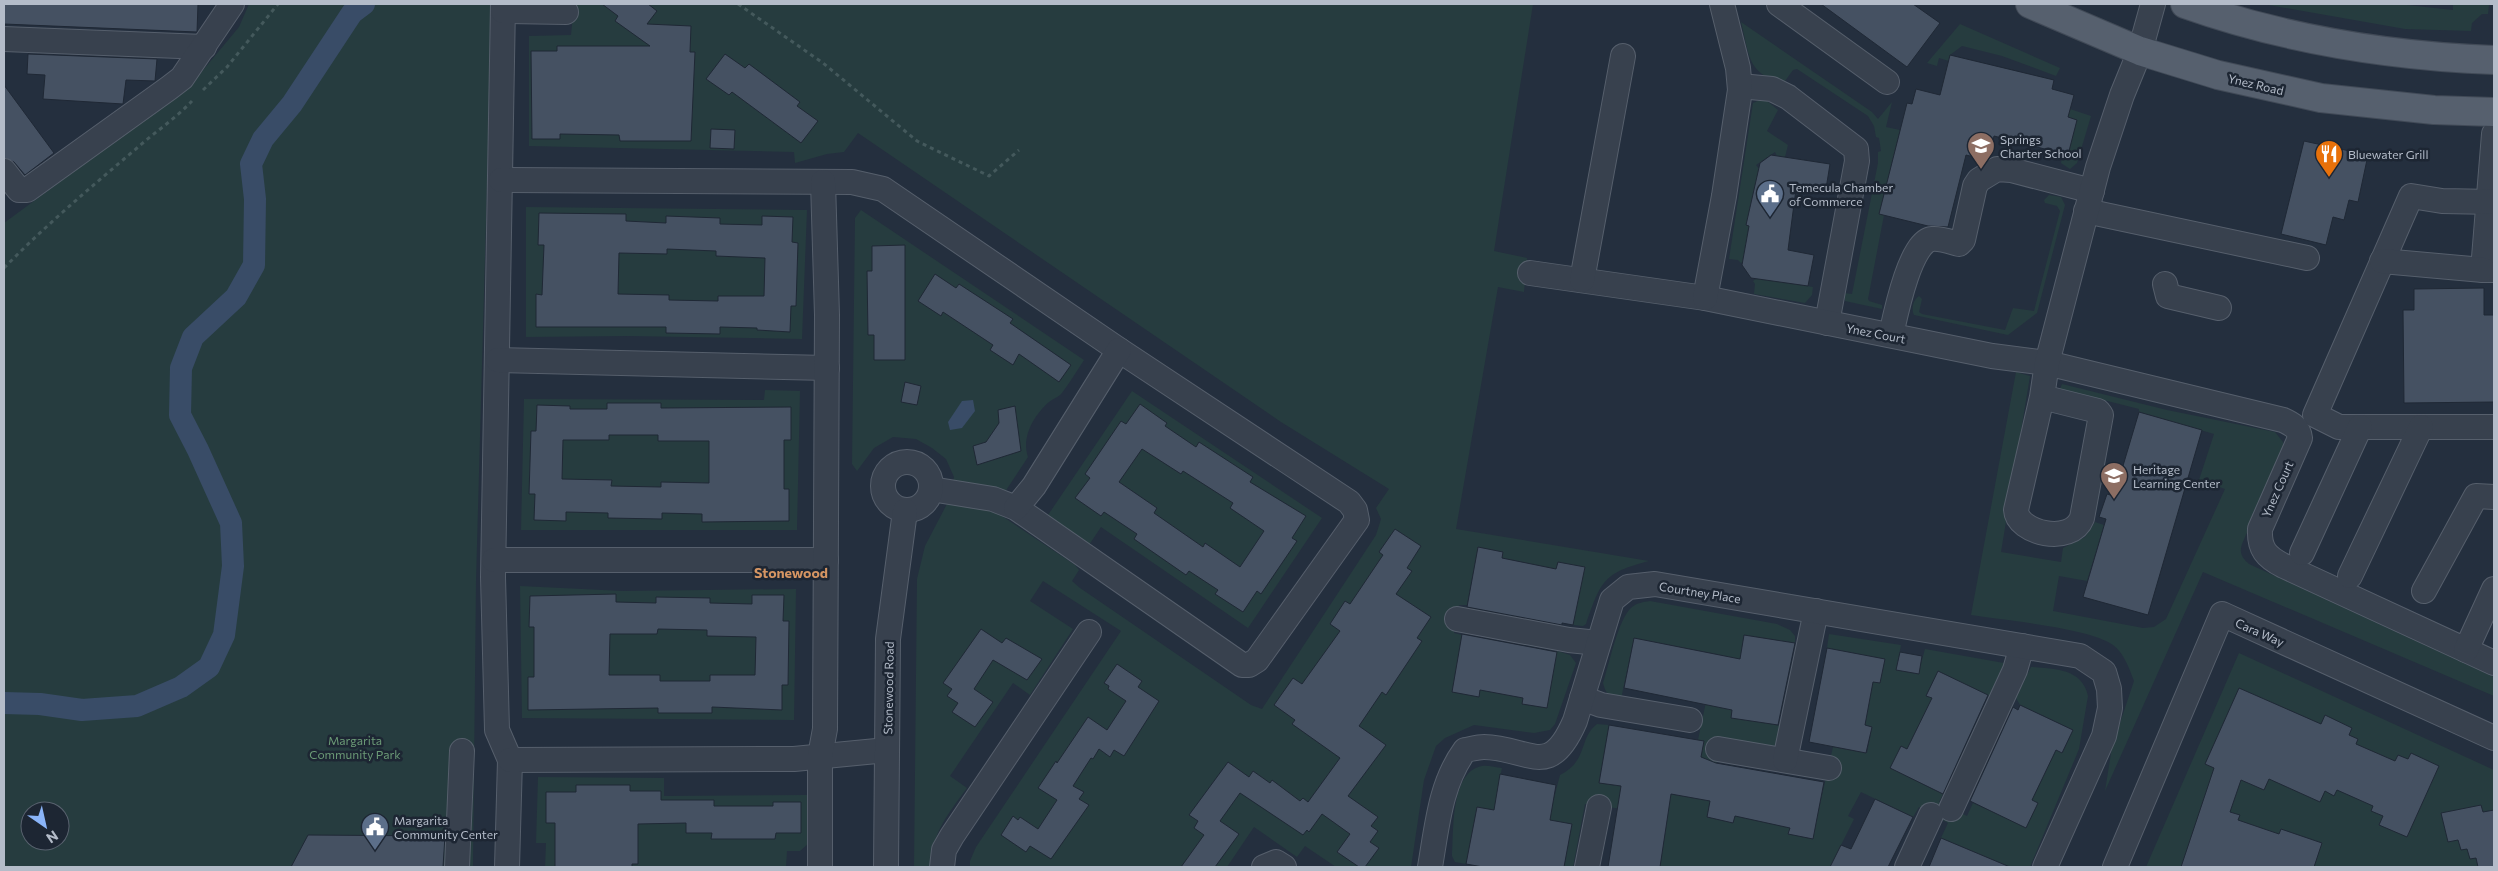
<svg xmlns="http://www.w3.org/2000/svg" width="2498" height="871" font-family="Commissioner,sans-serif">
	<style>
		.green { fill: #263c3f; fill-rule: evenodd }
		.water { fill: #394c67 }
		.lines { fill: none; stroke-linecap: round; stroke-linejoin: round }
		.canal { stroke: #394c67; stroke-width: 22 }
		.building { fill: #455162; stroke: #1f2835; fill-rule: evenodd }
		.minor-casing { stroke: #565f6c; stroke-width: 26 }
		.major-casing { stroke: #414a57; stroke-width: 30 }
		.path { stroke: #44595c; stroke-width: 3; stroke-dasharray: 4 4; stroke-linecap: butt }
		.minor { stroke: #38414e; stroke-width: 24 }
		.major { stroke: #56606e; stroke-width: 28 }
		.labels { text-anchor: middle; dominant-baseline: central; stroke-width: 5; stroke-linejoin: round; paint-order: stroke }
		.street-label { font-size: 12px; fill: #b4bcc9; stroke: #1d2633 }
		.poi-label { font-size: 12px; fill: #b4bcc9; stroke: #1d2633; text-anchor: start }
		.park-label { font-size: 12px; fill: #6b9a76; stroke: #1d2633 }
		.neighbourhood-label { font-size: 14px; font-weight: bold; fill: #d59563; stroke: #1d2633 }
	</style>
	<rect width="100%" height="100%" fill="#242f3e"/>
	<g class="green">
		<path d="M249 4H492L476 581 473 867H4V223L189 87 239 27ZM30 811H60V841H30Z"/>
		<path d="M569 4H1533L1494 251 1527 258 1524 292 1498 287 1456 529 1649 561C1603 573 1601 581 1586 624L1583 626 1573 625 1584 567 1558 562 1556 569 1502 558 1503 552 1478 547 1467 605H1459L1454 633 1462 635 1452 692 1479 697 1480 690 1523 698 1522 704 1547 708 1557 651 1570 655 1576 663 1555 724 1550 730 1534 733 1474 725 1445 738 1436 746 1424 780 1411 867H1336L1305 846 1297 857 1254 827 1227 867H970V861L976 847 1121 631 1043 581 1030 601 1073 629 1030 695 1013 683 950 776 967 788C948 814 931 834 931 867H914L917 579 925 546 948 502 954 477 946 459 932 448 916 439 893 437 874 448 857 471 852 464 855 218 861 210 1084 360C1077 371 1070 382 1062 393 1059 397 1054 398 1049 402 1034 415 1021 437 1028 457L993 510 1075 565 1079 570 1072 581 1080 588 1251 705 1262 709 1376 535 1381 519 1376 508 1389 489 1281 422 858 133 844 152 827 154 795 163 794 152 529 146V36L571 35 573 15Z"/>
		<path d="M2263 4H2398L2453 10V4H2489L2488 14H2482L2472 23 2471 31 2405 29Z"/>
		<path d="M1741 22 1872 112 1878 119 1892 102 1886 127 1900 130 1879 214 1884 215 1868 299 1869 301 1882 305V309L1845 301 1844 293 1852 294 1878 163V152L1881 151 1879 138 1876 137 1874 126 1868 116 1797 69 1793 70 1785 81C1747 78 1749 52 1741 22Z"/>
		<path d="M1960 24 2060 68 2056 76 2002 56 1962 46 1950 55 1949 61 1939 58 1937 66 1927 63Z"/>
		<path d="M1760 100 1767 101 1778 110 1767 131 1788 145 1785 157 1777 156 1775 152 1756 165 1759 169 1746 225 1749 226 1744 261 1741 263 1738 260 1729 259 1753 103Z"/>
		<path d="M2070 109 2091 116 2077 163 2070 169 2061 163 2063 153 2068 154 2077 120 2068 117Z"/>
		<path d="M2049 195 2061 197 2065 205 2037 313 2008 335 1914 315C1911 309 1913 300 1919 296L1922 299 1919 312 1922 314 2005 330 2013 308 2034 311 2060 211 2057 206 2045 203 2044 200Z"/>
		<path d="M526 207 807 210 802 339 628 336 526 337Z"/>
		<path d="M1759 277 1761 279 1813 287 1812 295 1805 303 1754 294 1755 284 1753 281Z"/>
		<path d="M2016 372 2030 376 2001 552 2061 562 2063 548 2085 537 2095 522 2104 525 2087 581 2059 576 2053 611 2143 628 2154 627 2166 619 2225 489 2199 480 2214 434 2139 412V409L2060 389 2062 384 2167 410 2275 432 2283 442V450L2242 544C2239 553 2242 558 2249 564L2494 677V696L2203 572 2105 791 2112 747 2134 681C2129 668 2124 653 2113 645 2091 628 2002 620 1971 615Z"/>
		<path d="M765 390 800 391 797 530H521L524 399 764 400Z"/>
		<path d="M1132 391 1322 518 1248 628 1101 527 1089 545 1048 515Z"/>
		<path d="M520 586 623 591 796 589 794 720 522 718Z"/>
		<path d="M1650 601 1777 624 1790 630 1795 636V643L1744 635 1731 717 1782 726 1776 746 1721 738 1707 817 1733 823 1735 816 1790 828 1788 834 1812 839 1833 747 1867 753 1872 727 1865 725 1873 682 1880 683 1885 659 1827 648 1829 634 1901 645 1896 670 1918 674 1925 649 2004 663 1991 697 1938 671 1926 695 1932 698 1907 749 1901 746 1890 768 1943 794 1939 802 1967 816 1973 803 2026 827 2032 800 2056 750 2063 752 2073 730 2020 705 2016 698 2031 667C2054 669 2082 668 2088 696L2079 749 2030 867H2010L1941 838 1948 823 1919 807 1913 817 1861 792 1848 816 1854 819 1830 867H1660L1668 815 1585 804 1573 867H1564L1572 824 1477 807 1466 864 1455 862 1452 856C1454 831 1450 772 1482 766 1488 765 1496 768 1502 768L1497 792 1553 802 1560 775C1589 760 1578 739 1597 724L1609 725 1599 783 1694 798 1704 741 1698 740 1716 654 1634 638 1621 699C1610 696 1606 695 1603 683 1609 666 1618 618 1632 607 1637 603 1643 602 1650 601Z"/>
		<path d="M2239 653 2494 770V867H2146Z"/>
		<path d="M538 777 664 778V796L807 795 809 843 800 851H787L786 867H545L546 843H536Z"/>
	</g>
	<path class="water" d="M973 400 975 411 962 428 950 430 948 422 962 401Z"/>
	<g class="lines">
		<path class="canal" d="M4 703 40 704 82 710 137 706 181 687 209 667 224 635 233 566 231 523 198 450 180 415 181 368 193 337 236 297 254 265 255 199 251 164 263 139 292 104 352 13 364 4"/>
	</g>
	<g class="building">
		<path d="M4 4H198L197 32 4 24Z"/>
		<path d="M602 4H648L657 11 647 24 691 26 690 52H695L691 141H620L619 135 560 134V139H532L531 51H557V46H650L615 21 618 16Z"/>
		<path d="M1821 4H1913L1940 23 1907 67Z"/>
		<path d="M28 54 157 59 155 81 126 80 123 104 43 99 45 75 27 74Z"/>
		<path d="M725 54 745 68 749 64 800 102 797 106 818 121 801 143 732 92 729 95 706 79Z"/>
		<path d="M1950 55 2054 80 2052 89 2074 95 2068 117 2077 120 2068 155 1994 136 1989 158 1986 160 1966 155 1948 227 1928 226 1879 214 1907 103 1912 104 1916 89 1940 95Z"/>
		<path d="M4 85 54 153 25 175 14 162 4 158Z"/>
		<path d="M711 129 735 130 734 149 710 148Z"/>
		<path d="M2304 141 2368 155 2358 202 2349 200 2344 220 2333 217 2326 245 2281 234Z"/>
		<path d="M1771 155 1830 164 1825 195 1796 189 1788 250 1814 255 1808 286 1751 278 1742 265 1749 226 1746 225 1760 163Z"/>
		<path d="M539 213 626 214V221L666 223V216L720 218V224L762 225V216L793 217 792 242 798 243 796 306H791L790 332 757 330V328L720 327V334L666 333V327H536V294L542 295 544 245H538ZM667 249 716 251V256L765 258 764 296H718V301L669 300V295L618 294 619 253 667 254Z"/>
		<path d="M905 245V360H874V335H868L867 271H872V246Z"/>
		<path d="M935 274 956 288 959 284 1013 319 1010 323 1071 365 1059 382 1019 354 1013 365 990 350 993 345 943 312 941 316 918 301Z"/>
		<path d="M2484 288V315H2494V402L2404 403 2403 310H2414V289Z"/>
		<path d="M905 382 921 386 917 405 901 402Z"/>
		<path d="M607 403H661V408L791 407V440H784V489H789V521L702 522V514L662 513V519L608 518V513L566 512V521L534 520 535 494H529L531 431H536L537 405 570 406V409H607ZM609 435H658V441H709V483L661 482V487L611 486 612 480 562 479 563 440H609Z"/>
		<path d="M1140 404 1167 423 1165 426 1196 447 1199 442 1253 477 1250 482 1306 516 1292 538 1297 541 1261 594 1257 591 1243 612 1215 594 1218 590 1189 571 1186 575 1134 539 1137 534 1104 512 1101 516 1075 498 1090 478 1085 474 1121 421 1126 424ZM1142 449 1181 474 1183 471 1233 503 1230 508 1264 531 1240 567 1205 543 1203 547 1154 513 1157 508 1119 482Z"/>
		<path d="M1015 406 1021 451 977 465 973 446 986 442 999 423 998 410Z"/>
		<path d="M2139 412 2202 430 2148 615 2083 597 2106 519 2099 517 2107 494 2114 496Z"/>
		<path d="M1395 529 1421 546 1407 568 1412 571 1396 594 1431 617 1417 638 1422 641 1386 695 1382 692 1359 726 1386 745 1348 796 1378 817 1371 826 1378 831 1370 842 1379 848 1365 867H1359L1337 852 1350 834 1322 814 1309 832 1307 830 1303 835 1240 793 1220 821 1239 834 1215 867H1181L1204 835 1194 828 1198 821 1189 815 1228 762 1249 777 1253 771 1270 783 1272 780 1300 801 1303 798 1308 802 1340 758 1292 724 1295 720 1274 705 1293 678 1302 684 1340 631 1330 624 1345 601 1350 604 1383 555 1379 552Z"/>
		<path d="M1478 547 1503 552 1502 558 1556 569 1558 562 1585 567 1573 625 1562 623V625L1467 607Z"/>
		<path d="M616 594V602L656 603V597L710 598V603L752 604V595H784L783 621H789L788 685H782V710L712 707V713H658V708L528 710V677H534V627H529L530 596ZM658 629 707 630V636L756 637 755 675H710V681H660V675H609L610 634H657Z"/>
		<path d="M981 629 1002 643 1006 638 1042 659 1027 680 993 660 974 689 993 702 975 727 952 712 958 703 947 696 952 689 943 683Z"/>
		<path d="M1462 634 1557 652 1547 708 1522 704 1523 698 1480 690 1479 697 1452 692Z"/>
		<path d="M1744 635 1795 643 1778 725 1731 718 1732 710 1624 688 1634 638 1740 659Z"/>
		<path d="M1827 648 1885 659 1880 683 1873 682 1865 725 1872 727 1866 753 1809 742Z"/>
		<path d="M1900 652 1922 656 1919 674 1896 670Z"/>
		<path d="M1117 664 1142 681 1138 687 1159 701 1124 756 1114 750 1110 757 1099 749 1093 759 1091 758 1073 786 1084 792 1079 799 1089 805 1051 859 1030 846 1026 852 1001 835 1013 816 1018 820 1020 817 1038 829 1057 800 1038 788 1056 761 1057 763 1088 717 1107 730 1126 701 1108 689 1109 686 1104 683Z"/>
		<path d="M1938 671 1988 695 1943 794 1890 768 1901 746 1907 749 1932 698 1926 696Z"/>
		<path d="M2239 688 2321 724 2325 715 2352 728 2349 735 2358 739 2356 744 2395 761 2398 755 2408 759 2411 753 2439 766 2407 837 2379 825 2383 816 2371 811 2373 806 2337 790 2334 796 2325 791 2320 802 2269 779 2264 790 2241 780 2230 812 2240 815 2238 820 2279 834 2281 829 2322 843 2314 867H2181L2214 768 2205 764Z"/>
		<path d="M2020 705 2073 730 2062 753 2056 750 2032 800 2038 803 2026 828 1970 801 2013 707 2018 710Z"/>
		<path d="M1609 725 1704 741 1701 757 1716 763 1824 782 1813 839 1788 834 1790 828 1735 816 1733 823 1707 817 1710 801 1671 794 1660 867H1608L1621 786 1599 783Z"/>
		<path d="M1500 774 1556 785 1550 820 1572 824 1564 867H1483L1466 864 1477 807 1494 810Z"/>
		<path d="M576 785H630V791H661V800H714V806H773V802H801V833H776L775 839H711L712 833H686V823L638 824V864H632V867H555V823H546V792H576Z"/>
		<path d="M1875 799 1913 817 1888 867H1830L1841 845 1851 849Z"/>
		<path d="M2481 805 2483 812 2494 810V867H2478L2476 858 2470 859 2467 849 2461 850 2458 840 2448 842 2441 813Z"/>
		<path d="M308 835 445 836 443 867H291Z"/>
		<path d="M1941 838 2010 867H1929Z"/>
	</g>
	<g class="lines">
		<defs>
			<g id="minor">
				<path d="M503 4 493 577 497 730 510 760 507 867"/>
				<path d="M1779 4 1887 82"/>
				<path d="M503 11 566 12"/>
				<path d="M4 39 204 47"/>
				<path d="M1740 86 1772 89 1788 97 1856 149 1857 161 1827 323"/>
				<path d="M2494 134 2483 270H2494"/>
				<path d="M4 171 19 190H27L169 88 182 78 232 4"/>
				<path d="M501 180 852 182 883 189 1119 350 1349 502 1355 510 1357 520 1257 660 1249 665H1242L1016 508 993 499 931 489"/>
				<path d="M2494 202 2442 201 2411 196 2315 415 2339 427H2494"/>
				<path d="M2086 211 2307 258"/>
				<path d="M2382 261 2483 270"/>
				<path d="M1530 273 1705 298 1992 356 2047 363 2283 420C2292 424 2299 428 2300 438L2260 529C2259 549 2266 557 2284 566L2494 663"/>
				<path d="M1582 280 1623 56"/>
				<path d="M2165 284 2168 296 2219 308"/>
				<path d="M1705 298 1724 196 1740 90 1738 68 1722 4"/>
				<path d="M1891 335C1895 317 1910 241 1932 239 1940 238 1951 242 1959 244L1963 240 1975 186 1979 180 1997 169 2011 170 2092 191"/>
				<path d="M498 360 827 368"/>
				<path d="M2042 397 2098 411 2101 415 2082 518C2071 546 2017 533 2016 510L2042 397 2047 363 2098 167 2122 95 2140 51 2153 4"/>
				<circle cx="907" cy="486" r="24"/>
				<path d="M1016 508 1034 486 1119 350"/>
				<path d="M2302 553 2360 427"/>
				<path d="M494 560H826"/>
				<path d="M2350 576 2421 427"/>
				<path d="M2424 591 2476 496 2494 497"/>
				<path d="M1457 619 1569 640 1598 643"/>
				<path d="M2466 650 2494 589"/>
				<path d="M1582 698 1601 705 1690 720"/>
				<path d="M1718 749 1829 768"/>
				<path d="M510 760 794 759 887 750"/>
				<path d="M1785 760 1816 611"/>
				<path d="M1951 809 2015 670 2022 646"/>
				<path d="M457 867 462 751"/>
				<path d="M820 867V756L825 729 827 315 823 182"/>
				<path d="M886 867 888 639 905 511"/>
				<path d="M942 867 944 850 952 836 1089 632"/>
				<path d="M1264 867 1276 862 1284 867"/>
				<path d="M1430 867C1437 827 1440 784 1465 750 1471 749 1478 747 1484 747 1530 748 1549 781 1575 721L1612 600 1628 587 1655 584 2080 656 2104 672 2109 689 2110 708 2104 736 2045 867"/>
				<path d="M1587 867 1599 807"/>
				<path d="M1907 867 1931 815"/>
				<path d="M2115 867 2222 614 2494 738"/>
			</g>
			<g id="major">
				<path d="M2030 4 2140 51 2218 75 2321 98 2434 110 2494 112"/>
				<path d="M2185 4C2284 39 2389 56 2494 60"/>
			</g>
		</defs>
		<use href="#minor" class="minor-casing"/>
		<use href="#major" class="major-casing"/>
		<g class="path">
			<path d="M738 4 823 63 917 141 989 176 1019 150"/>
			<path d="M203 90 227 67 278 4"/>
			<path d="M4 268C46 225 91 187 137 148 155 132 175 119 192 101"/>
		</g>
		<use href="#minor" class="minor"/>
		<use href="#major" class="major"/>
	</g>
	<defs>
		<symbol id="school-pin" viewBox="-11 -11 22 30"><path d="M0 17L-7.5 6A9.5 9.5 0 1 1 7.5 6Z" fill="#8d6e63" stroke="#1d2633"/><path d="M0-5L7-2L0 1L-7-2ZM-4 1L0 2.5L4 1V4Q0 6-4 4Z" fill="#fff"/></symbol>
		<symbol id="restaurant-pin" viewBox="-11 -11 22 30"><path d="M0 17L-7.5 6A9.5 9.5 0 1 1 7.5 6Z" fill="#e8710a" stroke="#1d2633"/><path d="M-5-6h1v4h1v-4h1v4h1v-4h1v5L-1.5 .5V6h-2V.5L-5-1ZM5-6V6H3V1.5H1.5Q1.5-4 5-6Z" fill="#fff"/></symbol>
		<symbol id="civic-pin" viewBox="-11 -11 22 30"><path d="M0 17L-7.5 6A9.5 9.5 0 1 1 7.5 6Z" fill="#5c6f8a" stroke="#1d2633"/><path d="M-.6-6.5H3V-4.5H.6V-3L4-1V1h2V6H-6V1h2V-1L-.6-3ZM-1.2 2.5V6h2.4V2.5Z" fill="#fff"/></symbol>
	</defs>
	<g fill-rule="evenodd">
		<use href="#school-pin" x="1965" y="130" width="32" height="43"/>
		<use href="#restaurant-pin" x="2313" y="138" width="32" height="43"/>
		<use href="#civic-pin" x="1754" y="178" width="32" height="43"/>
		<use href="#school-pin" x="2098" y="460" width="32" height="43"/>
		<use href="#civic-pin" x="359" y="811" width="32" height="43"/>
	</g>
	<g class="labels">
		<g class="street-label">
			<text transform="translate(2256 84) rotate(13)">Ynez Road</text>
			<text transform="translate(1876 333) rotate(11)">Ynez Court</text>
			<text transform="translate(2277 489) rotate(-66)">Ynez Court</text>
			<text transform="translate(1700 592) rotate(9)">Courtney Place</text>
			<text transform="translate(2260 632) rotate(24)">Cara Way</text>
			<text transform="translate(888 688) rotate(-89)">Stonewood Road</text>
		</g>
		<g class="poi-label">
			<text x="2000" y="139">Springs<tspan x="2000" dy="14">Charter School</tspan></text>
			<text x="2348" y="154">Bluewater Grill</text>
			<text x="1789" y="187">Temecula Chamber<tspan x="1789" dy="14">of Commerce</tspan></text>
			<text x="2133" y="469">Heritage<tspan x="2133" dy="14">Learning Center</tspan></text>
			<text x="394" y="820">Margarita<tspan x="394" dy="14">Community Center</tspan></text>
		</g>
		<g class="park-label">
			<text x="355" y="740">Margarita<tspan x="355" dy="14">Community Park</tspan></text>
		</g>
		<g class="neighbourhood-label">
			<text x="791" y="572">Stonewood</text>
		</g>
	</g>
	<rect width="2498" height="871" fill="none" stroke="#b4bcc9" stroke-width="10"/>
	<g transform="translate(45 826) rotate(146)"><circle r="24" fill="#1d2633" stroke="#59626f"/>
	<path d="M0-4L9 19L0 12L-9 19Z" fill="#8ab4f8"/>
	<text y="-8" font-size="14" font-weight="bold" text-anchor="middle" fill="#b4bcc9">N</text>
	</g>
</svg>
